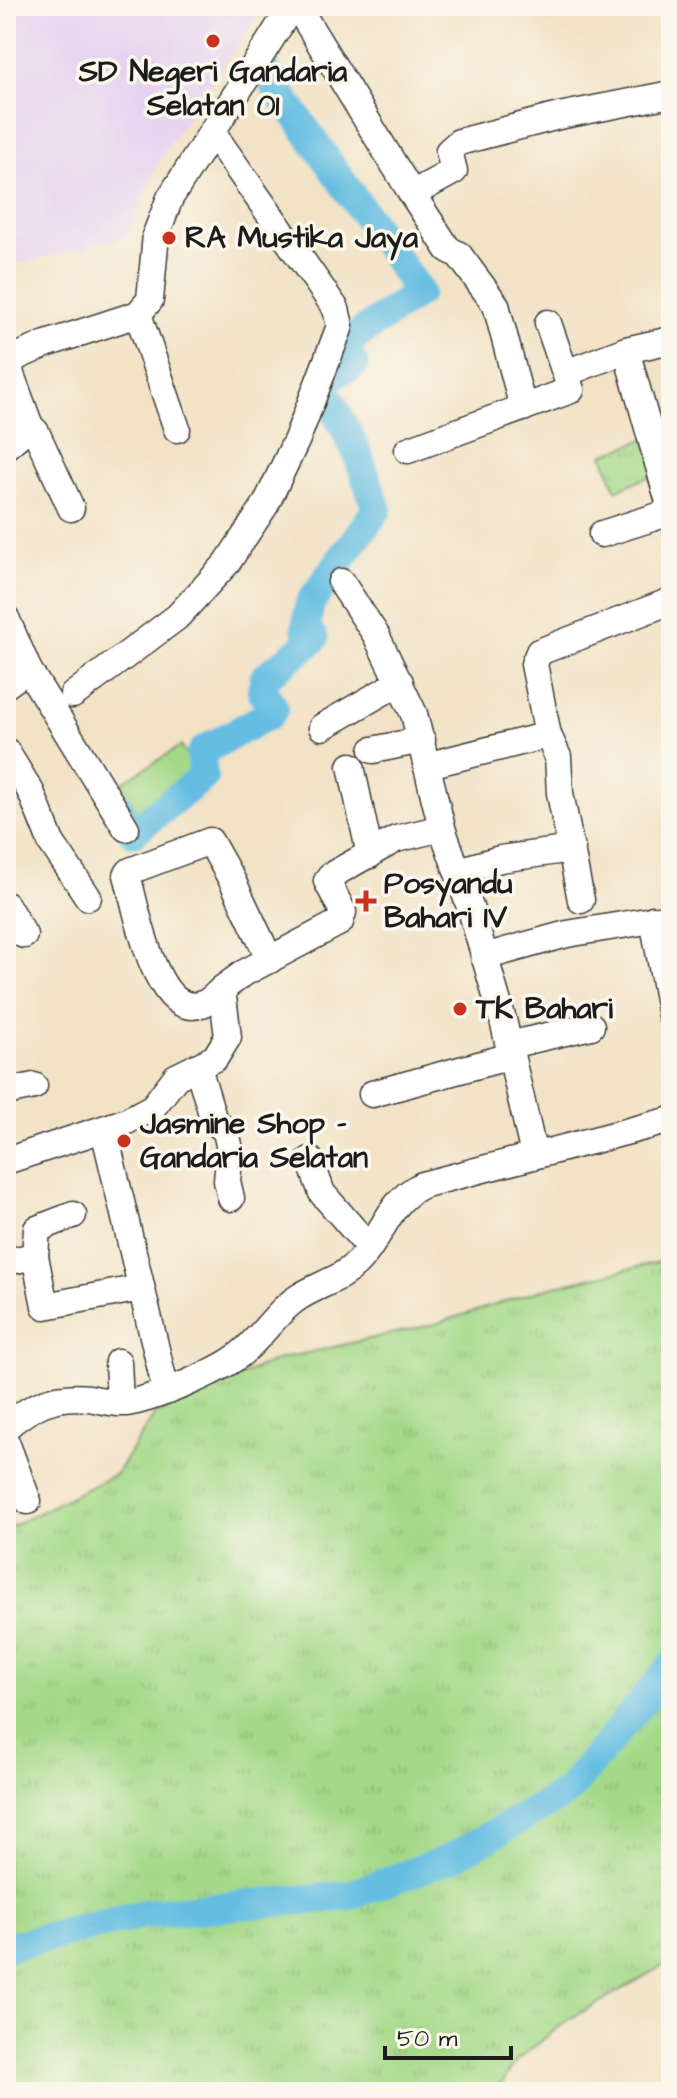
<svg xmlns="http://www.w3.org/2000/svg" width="677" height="2098" font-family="'Architects Daughter',sans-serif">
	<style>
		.built { fill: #e6d2f0 }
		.grass { fill: url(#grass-tufts); stroke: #607a52; stroke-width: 2 }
		.pitch { fill: #a5d989; stroke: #607a52; stroke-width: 2 }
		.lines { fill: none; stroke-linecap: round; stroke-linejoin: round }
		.river { stroke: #65bee2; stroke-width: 30 }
		.minor-casing { stroke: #3c3a36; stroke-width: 29 }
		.minor { stroke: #fff; stroke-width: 26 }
		.poi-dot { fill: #c8321e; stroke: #fbf7ec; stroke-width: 3 }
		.labels { text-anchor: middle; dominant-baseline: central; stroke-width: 7; stroke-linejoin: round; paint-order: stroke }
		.poi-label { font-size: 30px; font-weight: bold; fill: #1c1c1c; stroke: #fbf7ec; text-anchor: start }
	</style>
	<defs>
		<pattern id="grass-tufts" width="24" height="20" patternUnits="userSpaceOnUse" patternTransform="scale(2)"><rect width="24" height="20" fill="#a5d989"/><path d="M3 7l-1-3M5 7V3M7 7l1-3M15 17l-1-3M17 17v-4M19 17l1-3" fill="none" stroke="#8dba76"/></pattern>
	</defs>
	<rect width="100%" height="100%" fill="#fbf7ec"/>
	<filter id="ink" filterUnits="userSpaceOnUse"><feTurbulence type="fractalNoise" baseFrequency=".0125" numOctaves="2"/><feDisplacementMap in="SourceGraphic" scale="16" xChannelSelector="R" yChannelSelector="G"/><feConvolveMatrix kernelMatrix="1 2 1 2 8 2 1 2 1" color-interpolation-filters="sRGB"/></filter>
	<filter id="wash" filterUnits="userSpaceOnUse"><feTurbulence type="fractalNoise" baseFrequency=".006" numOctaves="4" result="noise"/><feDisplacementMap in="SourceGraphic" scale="32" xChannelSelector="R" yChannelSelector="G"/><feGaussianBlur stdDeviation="1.8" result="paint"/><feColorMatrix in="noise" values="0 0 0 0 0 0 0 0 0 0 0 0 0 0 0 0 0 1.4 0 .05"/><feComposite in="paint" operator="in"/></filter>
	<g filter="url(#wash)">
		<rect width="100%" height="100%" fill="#f2e2c6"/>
		<path class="built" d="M6 6H269L256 17 159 160 126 237 6 267Z"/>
		<g class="grass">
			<path d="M645 439 658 473 616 490 603 455Z"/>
			<path d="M671 1259V1961L567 2021 517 2060 496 2092H6V1529L116 1474 155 1414 276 1360 435 1324 547 1288Z"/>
		</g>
		<path class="pitch" d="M181 746 198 773 132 814 115 787Z"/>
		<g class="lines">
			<g class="river">
				<path d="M115 803 133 832 203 777 201 754 204 750 270 714 274 708 262 691 265 677 314 639 306 628 310 603 377 509 356 450 324 388 331 376 354 365 342 346 419 292 262 67"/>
				<path d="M6 1947 149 1913 347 1896 449 1859 566 1793 671 1667"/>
			</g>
		</g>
	</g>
	<g filter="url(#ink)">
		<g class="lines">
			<defs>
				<g id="minor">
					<path d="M297 6 412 194 454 171 449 151 459 142 559 116 671 94"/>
					<path d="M412 194 448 249 459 255 496 305 523 408"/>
					<path d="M138 314 177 429"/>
					<path d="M626 350 671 509"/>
					<path d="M566 373 626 350 671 340"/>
					<path d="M30 426 10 372 12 359 46 344 138 314 150 300 156 234 170 198 292 6"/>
					<path d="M30 426 36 432 71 508"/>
					<path d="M6 446 30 426"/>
					<path d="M408 450 571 390 548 323"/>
					<path d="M602 534 671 512"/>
					<path d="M341 582 376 635 414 714 442 828 472 913 503 1020 534 1155"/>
					<path d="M6 618 28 669 6 685"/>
					<path d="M28 669 126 828"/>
					<path d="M73 695 177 617 227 563 266 504 297 439 340 326 336 309 212 132"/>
					<path d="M322 727 400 682"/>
					<path d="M548 735 558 757 560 793 581 900"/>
					<path d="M373 750 422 740"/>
					<path d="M6 751 31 792 51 842 88 897"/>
					<path d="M429 765 548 735 534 664 539 652 671 601"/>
					<path d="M351 766 370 855"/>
					<path d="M458 871 500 859 572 849"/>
					<path d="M6 905 24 935"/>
					<path d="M653 919 671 1015"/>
					<path d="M484 957 567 934 671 917"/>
					<path d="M222 989C216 994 210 1002 202 1004 155 1022 136 905 127 875L130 871 210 841 233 882 270 960"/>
					<path d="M509 1045 591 1026"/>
					<path d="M198 1067 214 1121 226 1131 230 1150 227 1181 231 1198"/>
					<path d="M6 1092 34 1086"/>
					<path d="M372 1094 511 1056"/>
					<path d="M104 1130 166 1391"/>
					<path d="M310 1160 322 1193 369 1247"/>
					<path d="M6 1161 127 1121 153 1107 176 1077 215 1058 228 1037 222 989 244 973 340 922 343 912 327 881 330 876 396 839 442 828"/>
					<path d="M35 1256 45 1306 141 1288"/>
					<path d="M6 1262 35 1256 37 1229 73 1215"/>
					<path d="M118 1362 120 1402"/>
					<path d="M6 1427C32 1405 54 1394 89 1398 101 1400 113 1404 126 1403 152 1400 217 1372 238 1356 261 1339 275 1312 299 1297 319 1284 339 1281 357 1263 382 1238 388 1201 422 1185L671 1120"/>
					<path d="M6 1442 28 1501"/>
				</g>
			</defs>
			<use href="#minor" class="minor-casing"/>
			<use href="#minor" class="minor"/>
		</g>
	</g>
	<g class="poi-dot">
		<circle cx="213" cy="41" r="8"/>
		<circle cx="169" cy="238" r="8"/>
		<path d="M362 889h8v8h8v8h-8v8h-8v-8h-8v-8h8z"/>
		<circle cx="460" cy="1009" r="8"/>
		<circle cx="124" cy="1141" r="8"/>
	</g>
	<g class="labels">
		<g class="poi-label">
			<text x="213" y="72" text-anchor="middle">SD Negeri Gandaria<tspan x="213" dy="34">Selatan 01</tspan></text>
			<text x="185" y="238">RA Mustika Jaya</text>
			<text x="384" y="884">Posyandu<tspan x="384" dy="34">Bahari IV</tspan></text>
			<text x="476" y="1009">TK Bahari</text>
			<text x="140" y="1124">Jasmine Shop -<tspan x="140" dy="34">Gandaria Selatan</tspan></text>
		</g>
	</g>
	<rect width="677" height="2098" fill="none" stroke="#fbf7ec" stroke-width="32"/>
	<path d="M385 2046v12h126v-12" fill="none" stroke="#1c1c1c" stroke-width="4"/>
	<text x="397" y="2046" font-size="24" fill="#1c1c1c" stroke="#fbf7ec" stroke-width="6" paint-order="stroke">50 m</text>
</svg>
